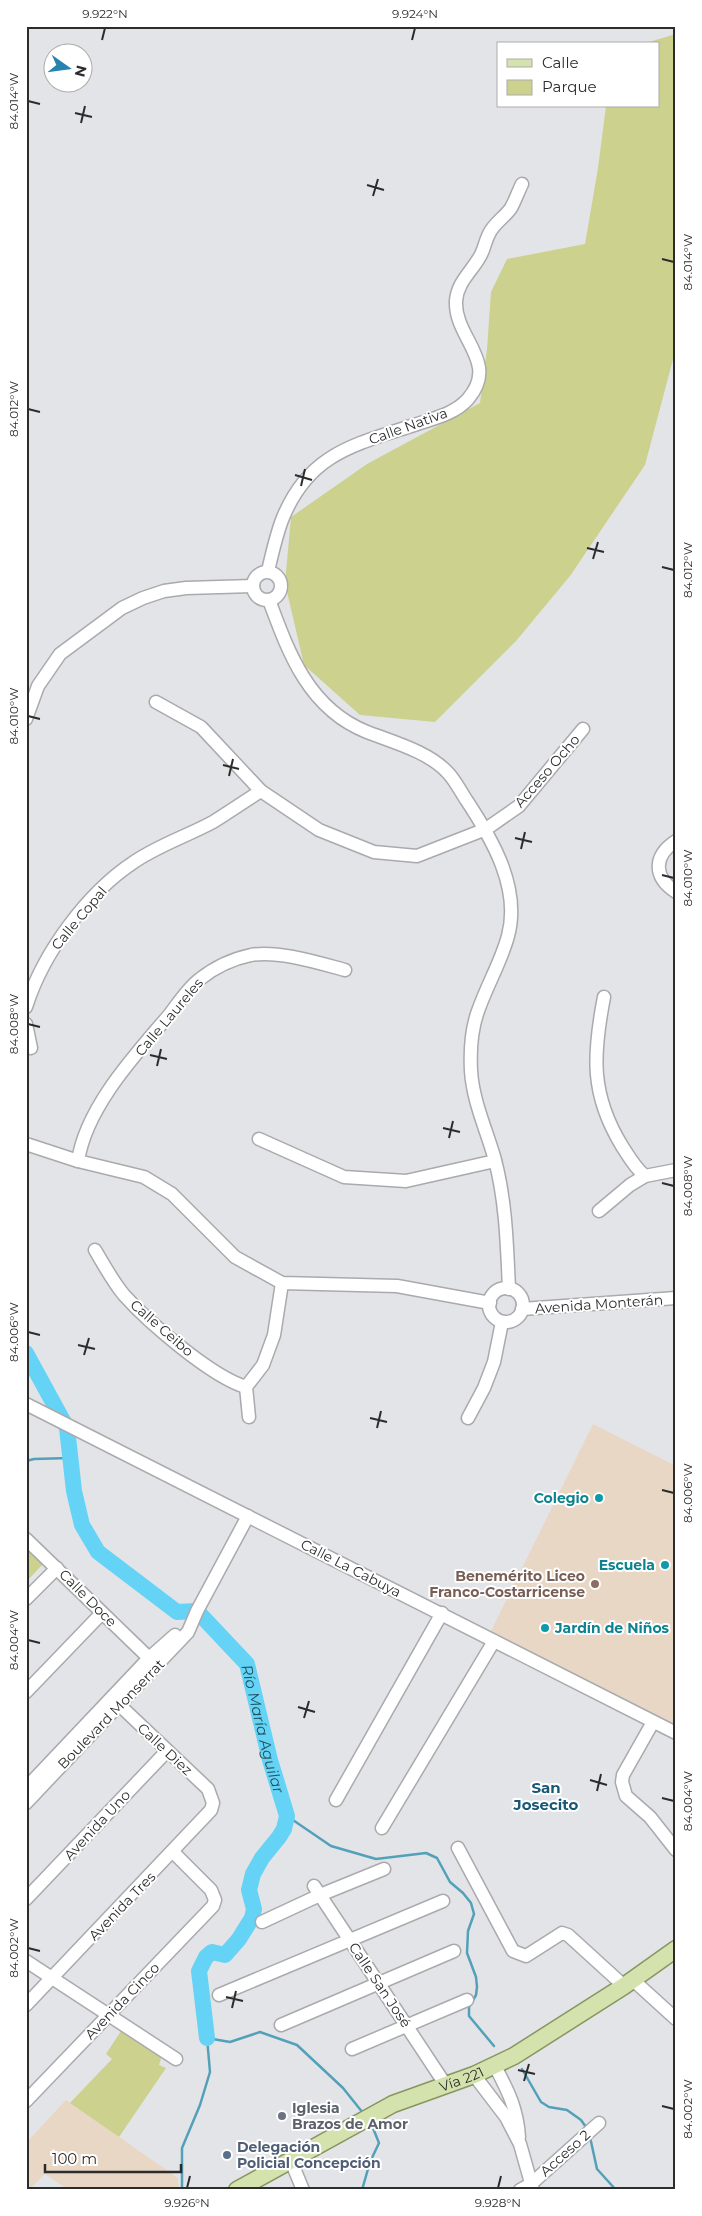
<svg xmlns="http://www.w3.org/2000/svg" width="702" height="2216" font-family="Montserrat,sans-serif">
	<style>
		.education { fill: #e9d7c6 }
		.green { fill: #cdd18e }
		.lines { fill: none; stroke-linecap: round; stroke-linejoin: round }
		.stream { stroke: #53a1b9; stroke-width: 2.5 }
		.river { stroke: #64d3f5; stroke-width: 16 }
		.minor-casing { stroke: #aaaaae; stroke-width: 15 }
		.major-casing { stroke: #87955e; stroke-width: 19 }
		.minor { stroke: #fff; stroke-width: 12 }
		.major { stroke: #d4e2ae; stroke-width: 16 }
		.ticks { fill: none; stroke: #2c2c2d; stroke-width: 2 }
		.culture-dot { fill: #0f9aa8; stroke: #fff; stroke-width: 2 }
		.education-dot { fill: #8d6e63; stroke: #fff; stroke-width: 2 }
		.worship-dot { fill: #6b7280; stroke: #fff; stroke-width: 2 }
		.service-dot { fill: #5c6f8a; stroke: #fff; stroke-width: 2 }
		.labels { text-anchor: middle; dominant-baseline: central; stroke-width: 4; stroke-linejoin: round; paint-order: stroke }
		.street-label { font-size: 14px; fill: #2c2c2d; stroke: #fff }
		.culture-label { font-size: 14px; font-weight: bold; fill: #0d838f; stroke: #fff; text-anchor: end }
		.education-label { font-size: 14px; font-weight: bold; fill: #785e54; stroke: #fff; text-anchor: end }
		.worship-label { font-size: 14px; font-weight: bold; fill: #5b616d; stroke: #fff; text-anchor: start }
		.service-label { font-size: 14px; font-weight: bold; fill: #4e5e75; stroke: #fff; text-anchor: start }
		.water-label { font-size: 15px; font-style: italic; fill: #20505e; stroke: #fff }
		.neighbourhood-label { font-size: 15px; font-weight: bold; fill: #185776; stroke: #fff }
		.neatline { fill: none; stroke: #2c2c2d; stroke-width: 2 }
		.ticks-label { font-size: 12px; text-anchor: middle; fill: #2c2c2d }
	</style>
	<rect width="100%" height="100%" fill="#e3e4e8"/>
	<g class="education">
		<path d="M593 1424 676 1466V1727L490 1633Z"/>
		<path d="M66 2100 178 2178 179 2190H68L45 2174 29 2190H26V2143Z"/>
	</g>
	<g class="green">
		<path d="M676 34V348L645 465 570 576 516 641 435 722 360 715 304 665 285 583 291 517 367 464 480 403 487 349 491 292 507 259 585 244 598 168 606 106H658V44H642Z"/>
		<path d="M26 1549 43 1564 26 1582Z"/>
		<path d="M121 2031 160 2056 161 2059 159 2065 166 2068 119 2137 70 2103 112 2059 106 2054Z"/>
	</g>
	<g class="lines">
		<g class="stream">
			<path d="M26 1461 34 1459 70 1458"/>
			<path d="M287 1816 331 1846 376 1859 426 1853 437 1858 450 1882 463 1893 471 1903 474 1914 468 1931 467 1953 476 1977 477 1987 476 1995 469 2007V2016L494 2046"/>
			<path d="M522 2069 541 2102 549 2107 567 2110 581 2120 588 2130"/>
			<path d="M590 2137 597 2169 616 2190"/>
			<path d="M182 2190V2148L200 2105 210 2072 207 2038 230 2042 260 2032 297 2045 343 2088 363 2113"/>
			<path d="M362 2190 370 2162 379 2143 371 2123"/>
		</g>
		<path class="river" id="s1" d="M26 1353 67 1428 74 1491 82 1525 98 1552 177 1612 197 1611 247 1664 270 1760 287 1816 284 1829 279 1837 262 1858 253 1874 249 1890 254 1909 252 1918 239 1939 225 1955 212 1952 206 1957 199 1971 207 2038"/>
		<defs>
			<g id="minor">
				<path d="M268 571C272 554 276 536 282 520 308 454 353 445 414 425 432 419 455 414 468 399 500 362 454 338 456 301 457 283 471 272 479 258 484 251 485 241 489 234 493 224 505 217 511 208 515 201 518 192 522 184"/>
				<circle cx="267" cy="586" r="14"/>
				<path d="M269 600C289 654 309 709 367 732 393 742 430 752 449 774 456 782 461 792 467 801 492 839 521 888 508 936 501 962 487 985 478 1011 471 1030 470 1051 471 1071 473 1102 487 1131 495 1160 506 1202 507 1246 509 1289"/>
				<path d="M156 702 201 727 261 791 319 830 374 852 417 856 486 829 519 806 583 729"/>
				<path d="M26 719 38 686 60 654 122 608 143 598 164 591 186 588 253 586"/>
				<path d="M676 841C653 856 653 877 676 892"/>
				<path d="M604 997C593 1054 590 1094 622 1146 629 1157 635 1168 645 1176"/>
				<path d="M26 1007C43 953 87 893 134 862 159 845 187 836 213 822 229 812 245 801 261 791"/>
				<path d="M26 1024 31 1048"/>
				<path d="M259 1139 344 1177 406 1181 495 1161"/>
				<path d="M26 1144 78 1161 144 1177 172 1194 235 1257 282 1283 397 1286 490 1303"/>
				<path d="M78 1161C86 1107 136 1054 170 1014 179 1002 188 988 200 979 215 967 232 959 251 955 278 950 319 963 345 970"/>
				<path d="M599 1211 630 1185 645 1176 676 1170"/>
				<path d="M95 1250C104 1265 113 1282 124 1295 149 1323 212 1377 246 1387"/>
				<circle cx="506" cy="1305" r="17"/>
				<path d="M522 1309 676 1298"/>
				<path d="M26 1404 676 1733"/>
				<path d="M249 1417 246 1387 263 1365 274 1335 282 1283"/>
				<path d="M468 1418 484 1388 494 1362 502 1322"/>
				<path d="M26 1539 149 1658"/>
				<path d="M26 1599 57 1568"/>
				<path d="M26 1692 102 1613"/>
				<path d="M653 1722 623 1775 622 1782 626 1796 650 1817 676 1850"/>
				<path d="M26 1788 149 1658 175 1635"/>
				<path d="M336 1800 442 1613"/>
				<path d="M26 1803 188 1632 197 1611 248 1516"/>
				<path d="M382 1828 494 1641"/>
				<path d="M458 1848 513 1951 526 1956 562 1933 568 1935 624 1986"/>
				<path d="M314 1886 445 2084"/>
				<path d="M26 1899 167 1751"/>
				<path d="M262 1922 320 1895 384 1869"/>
				<path d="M26 1961 176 2059"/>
				<path d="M633 1980 676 2019"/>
				<path d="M219 1995 443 1901"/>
				<path d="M26 2005 211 1810 213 1803 208 1789 112 1698"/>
				<path d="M281 2025 454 1951"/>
				<path d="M352 2049 467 2000"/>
				<path d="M495 2066C508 2091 517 2108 519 2137"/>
				<path d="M474 2075 506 2117 520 2144 533 2190"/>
				<path d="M26 2101 213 1906 215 1900 211 1890 173 1852"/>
				<path d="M291 2161 303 2190"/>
				<path d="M520 2190 531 2184 599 2123"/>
			</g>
			<g id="major">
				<path id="s2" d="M237 2190 393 2104 474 2075 514 2056 624 1986 676 1949"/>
			</g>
		</defs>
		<use href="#minor" class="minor-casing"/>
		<use href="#major" class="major-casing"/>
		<use href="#minor" class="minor"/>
		<use href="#major" class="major"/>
	</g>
	<path class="ticks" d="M102 40 105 28M412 40 415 28M28 101 40 104M75 113 92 117M81 123 85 106M367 185 384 190M373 196 378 179M662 259 674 262M28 409 40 412M295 475 312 480M301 486 305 469M587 548 604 552M593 559 598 542M662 567 674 570M28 716 40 719M223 765 239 769M229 776 233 759M515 838 532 842M521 849 525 832M662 875 674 878M28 1024 40 1027M150 1055 167 1059M157 1066 161 1049M443 1128 460 1132M449 1138 453 1121M662 1183 674 1186M28 1332 40 1335M78 1345 95 1349M84 1355 89 1338M370 1418 387 1422M377 1428 381 1411M662 1490 674 1493M28 1640 40 1643M298 1707 315 1712M304 1718 309 1701M590 1780 607 1785M597 1791 601 1774M662 1798 674 1801M28 1948 40 1951M226 1997 243 2001M232 2008 236 1991M518 2070 535 2074M524 2081 529 2064M662 2106 674 2109M187 2188 190 2176M498 2188 501 2176"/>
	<g class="culture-dot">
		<circle cx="599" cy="1498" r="5"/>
		<circle cx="665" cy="1565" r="5"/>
		<circle cx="545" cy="1628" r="5"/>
	</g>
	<circle class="education-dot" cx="595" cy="1584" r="5"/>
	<circle class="worship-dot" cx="282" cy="2116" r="5"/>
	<circle class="service-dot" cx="227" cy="2155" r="5"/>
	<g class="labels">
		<g class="street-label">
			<text transform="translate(408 426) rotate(-20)">Calle Nativa</text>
			<text transform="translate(547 771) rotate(-49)">Acceso Ocho</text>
			<text transform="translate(79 918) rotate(-50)">Calle Copal</text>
			<text transform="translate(169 1017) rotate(-50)">Calle Laureles</text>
			<text transform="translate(599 1304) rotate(-4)">Avenida Monterán</text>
			<text transform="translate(162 1328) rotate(41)">Calle Ceibo</text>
			<text transform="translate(351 1568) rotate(27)">Calle La Cabuya</text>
			<text transform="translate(88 1598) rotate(45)">Calle Doce</text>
			<text transform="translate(111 1714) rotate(-46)">Boulevard Monserrat</text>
			<text transform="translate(165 1749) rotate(43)">Calle Diez</text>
			<text transform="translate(97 1825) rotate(-47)">Avenida Uno</text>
			<text transform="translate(122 1906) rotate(-46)">Avenida Tres</text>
			<text transform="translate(380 1985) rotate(56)">Calle San José</text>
			<text transform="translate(122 2001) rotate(-46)">Avenida Cinco</text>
			<text stroke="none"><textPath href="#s2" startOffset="251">Vía 221</textPath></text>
			<text transform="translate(565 2153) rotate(-42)">Acceso 2</text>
		</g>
		<g class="culture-label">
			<text x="589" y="1498">Colegio</text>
			<text x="655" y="1565">Escuela</text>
			<text x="555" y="1628" text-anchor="start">Jardín de Niños</text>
		</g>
		<g class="education-label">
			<text x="585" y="1576">Benemérito Liceo<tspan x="585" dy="16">Franco-Costarricense</tspan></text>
		</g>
		<g class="worship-label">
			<text x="292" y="2108">Iglesia<tspan x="292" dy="16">Brazos de Amor</tspan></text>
		</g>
		<g class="service-label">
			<text x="237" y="2147">Delegación<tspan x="237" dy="16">Policial Concepción</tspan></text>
		</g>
		<g class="water-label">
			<text stroke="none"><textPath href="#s1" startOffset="474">Río María Aguilar</textPath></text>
		</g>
		<g class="neighbourhood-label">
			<text x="546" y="1787">San<tspan x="546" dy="17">Josecito</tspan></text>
		</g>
	</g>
	<rect width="702" height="2216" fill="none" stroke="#ffffff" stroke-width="55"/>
	<rect x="497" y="42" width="162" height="65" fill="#ffffff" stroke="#ababab"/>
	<rect x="507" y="59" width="25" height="8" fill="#d4e2ae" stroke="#ababab"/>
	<text x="542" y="68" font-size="15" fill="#2c2c2d">Calle</text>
	<rect x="507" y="80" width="25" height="15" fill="#cdd18e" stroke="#ababab"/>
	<text x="542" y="92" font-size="15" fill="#2c2c2d">Parque</text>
	<g transform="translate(68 68) rotate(104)"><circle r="24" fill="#ffffff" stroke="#ababab"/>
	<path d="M0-4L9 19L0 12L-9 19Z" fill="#2682af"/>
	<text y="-8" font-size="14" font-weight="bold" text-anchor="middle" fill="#2c2c2d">N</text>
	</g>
	<path d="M45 2164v8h136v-8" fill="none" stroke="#2c2c2d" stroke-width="2.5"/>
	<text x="52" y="2164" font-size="15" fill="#2c2c2d" stroke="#ffffff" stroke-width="4" paint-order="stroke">100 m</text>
	<rect x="28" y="28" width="646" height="2160" class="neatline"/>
	<g class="ticks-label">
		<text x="105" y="18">9.922°N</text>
		<text x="415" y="18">9.924°N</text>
		<text transform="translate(14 101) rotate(-90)" y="4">84.014°W</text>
		<text transform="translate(688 262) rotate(-90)" y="4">84.014°W</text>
		<text transform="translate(14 409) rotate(-90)" y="4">84.012°W</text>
		<text transform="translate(688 570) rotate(-90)" y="4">84.012°W</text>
		<text transform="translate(14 716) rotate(-90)" y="4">84.010°W</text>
		<text transform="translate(688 878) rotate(-90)" y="4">84.010°W</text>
		<text transform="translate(14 1024) rotate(-90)" y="4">84.008°W</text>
		<text transform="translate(688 1186) rotate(-90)" y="4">84.008°W</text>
		<text transform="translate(14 1332) rotate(-90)" y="4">84.006°W</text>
		<text transform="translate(688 1493) rotate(-90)" y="4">84.006°W</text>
		<text transform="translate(14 1640) rotate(-90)" y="4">84.004°W</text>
		<text transform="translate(688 1801) rotate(-90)" y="4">84.004°W</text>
		<text transform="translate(14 1948) rotate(-90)" y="4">84.002°W</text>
		<text transform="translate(688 2109) rotate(-90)" y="4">84.002°W</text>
		<text x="187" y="2207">9.926°N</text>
		<text x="498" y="2207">9.928°N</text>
	</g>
</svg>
